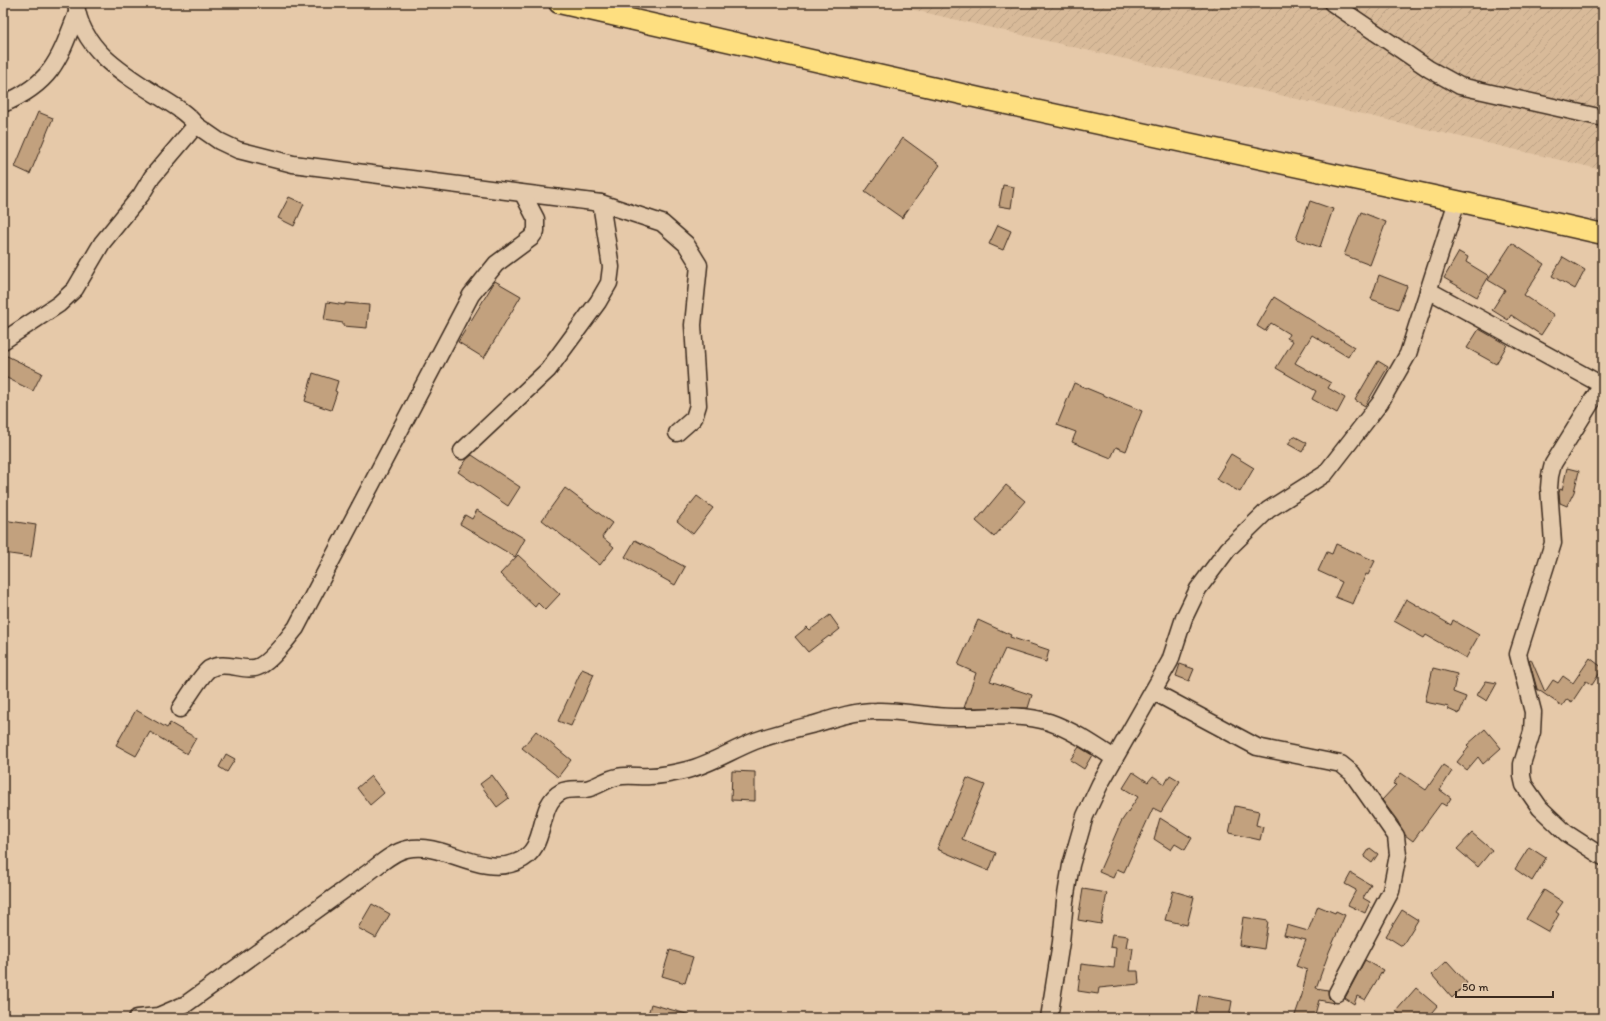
<svg xmlns="http://www.w3.org/2000/svg" width="1606" height="1021" font-family="Itim,sans-serif">
	<style>
		.industrial { fill: url(#industrial-furrows) }
		.building { fill: #c2a17e; stroke: #3b2a1e }
		.lines { fill: none; stroke-linecap: round; stroke-linejoin: round }
		.minor-casing { stroke: #3b2a1e; stroke-width: 19 }
		.major-casing { stroke: #3b2a1e; stroke-width: 23 }
		.minor { stroke: #e4caac; stroke-width: 16 }
		.major { stroke: #fedf80; stroke-width: 20 }
	</style>
	<defs>
		<pattern id="industrial-furrows" width="10" height="10" patternUnits="userSpaceOnUse"><rect width="10" height="10" fill="#d8ba99"/><path d="M-1 1l2-2M0 10L10 0M9 11l2-2" fill="none" stroke="#baa083"/></pattern>
	</defs>
	<rect width="100%" height="100%" fill="#e6c9a9"/>
	<filter id="ink" filterUnits="userSpaceOnUse"><feTurbulence type="fractalNoise" baseFrequency=".025" numOctaves="2"/><feDisplacementMap in="SourceGraphic" scale="8" xChannelSelector="R" yChannelSelector="G"/><feConvolveMatrix kernelMatrix="1 2 1 2 8 2 1 2 1" color-interpolation-filters="sRGB"/></filter>
	<g filter="url(#ink)">
		<path class="industrial" d="M884 3H1603V170Z"/>
		<g class="building">
			<path d="M38 112 53 118 30 174 15 167Z"/>
			<path d="M903 138 940 165 902 218 865 192Z"/>
			<path d="M1003 185 1014 187 1011 208 999 206Z"/>
			<path d="M289 197 304 204 294 226 278 218Z"/>
			<path d="M1310 201 1333 209 1320 247 1296 239Z"/>
			<path d="M1361 212 1386 222 1370 265 1344 255Z"/>
			<path d="M998 225 1011 231 1003 250 989 244Z"/>
			<path d="M1512 243 1544 264 1524 295 1554 315 1541 335 1511 315 1508 320 1492 310 1505 290 1488 280Z"/>
			<path d="M1459 252 1468 257 1466 262 1489 276 1477 297 1444 278Z"/>
			<path d="M1563 257 1585 270 1575 289 1552 276Z"/>
			<path d="M1379 275 1407 286 1398 309 1371 299Z"/>
			<path d="M495 281 521 296 484 358 458 342Z"/>
			<path d="M1274 297 1354 347 1348 357 1312 335 1295 363 1331 383 1328 388 1345 398 1337 413 1312 399 1316 391 1276 368 1293 341 1287 338 1289 334 1271 323 1265 331 1257 326Z"/>
			<path d="M327 302 345 305V303L369 305 367 328 343 326V323L324 320Z"/>
			<path d="M1479 329 1507 345 1496 364 1467 348Z"/>
			<path d="M3 354 42 373 33 391 3 376Z"/>
			<path d="M1378 361 1388 367 1365 406 1355 400Z"/>
			<path d="M313 373 338 381 335 391 337 392 331 410 305 401Z"/>
			<path d="M1074 383 1142 411 1126 451 1116 447 1111 458 1072 442 1076 432 1057 425Z"/>
			<path d="M1294 436 1307 443 1302 452 1288 444Z"/>
			<path d="M1231 454 1254 468 1240 492 1216 479Z"/>
			<path d="M472 455 520 487 508 506 458 472 467 459Z"/>
			<path d="M1567 468 1579 471 1574 492 1567 506 1560 503 1559 493 1560 489 1562 490Z"/>
			<path d="M1006 485 1025 501 994 537 976 521Z"/>
			<path d="M565 488 612 523 602 537 614 547 600 565 542 520Z"/>
			<path d="M697 496 713 508 693 534 677 521Z"/>
			<path d="M477 510 525 539 515 557 460 524 465 515 472 519Z"/>
			<path d="M3 520 36 525 31 557 3 553Z"/>
			<path d="M635 540 685 567 675 585 625 557Z"/>
			<path d="M1336 544 1375 561 1368 575 1366 574 1353 604 1335 597 1342 582 1318 571 1327 552 1332 554Z"/>
			<path d="M518 555 560 594 545 610 538 603 535 607 500 574Z"/>
			<path d="M1406 599 1451 625 1453 620 1479 635 1466 658 1426 635 1424 638 1394 621Z"/>
			<path d="M830 615 840 629 830 637 829 636 808 652 795 637 807 627 810 630Z"/>
			<path d="M978 620 1011 635 1010 637 1049 650 1046 662 1005 649 990 681 1032 695 1028 708H964L976 673 958 665Z"/>
			<path d="M1590 658 1603 668 1592 685 1586 681 1572 702 1567 699 1562 706 1537 689 1529 660 1531 659 1545 692 1553 680 1558 683 1563 676 1573 683Z"/>
			<path d="M1180 664 1194 669 1189 681 1176 676Z"/>
			<path d="M1433 668 1457 674 1453 692 1466 697 1459 714 1448 709 1449 707 1425 702Z"/>
			<path d="M582 669 594 674 571 726 558 721Z"/>
			<path d="M1486 681 1497 683 1487 701 1477 695Z"/>
			<path d="M136 710 167 728 170 723 196 738 187 754 150 732 136 756 116 745Z"/>
			<path d="M1485 729 1501 748 1483 764 1478 757 1467 770 1457 762 1469 747 1467 745Z"/>
			<path d="M536 731 571 760 558 777 522 748Z"/>
			<path d="M1079 747 1092 755 1084 769 1070 760Z"/>
			<path d="M226 754 235 759 227 772 219 767Z"/>
			<path d="M1443 765 1452 771 1440 790 1451 798 1446 806 1441 803 1413 841 1405 835 1397 820 1382 800 1396 785 1393 784 1401 773 1426 790Z"/>
			<path d="M732 771 755 772V801L731 800Z"/>
			<path d="M1133 772 1148 782 1153 776 1165 784 1170 775 1180 781 1161 812 1153 808 1124 872 1117 869 1113 878 1099 872 1121 822 1138 797 1123 788Z"/>
			<path d="M492 775 509 798 497 807 480 784Z"/>
			<path d="M371 776 384 793 370 805 357 788Z"/>
			<path d="M967 778 985 785 962 839 996 853 989 871 937 849Z"/>
			<path d="M1235 806 1259 811 1256 825 1263 827 1260 840 1229 833Z"/>
			<path d="M1160 818 1192 838 1185 850 1175 844 1171 850 1154 839Z"/>
			<path d="M1472 833 1492 850 1478 867 1457 849Z"/>
			<path d="M1529 847 1546 858 1532 881 1515 869Z"/>
			<path d="M1370 848 1378 854 1372 863 1364 857Z"/>
			<path d="M1351 873 1371 885 1363 898 1370 902 1365 913 1348 905 1356 890 1345 884Z"/>
			<path d="M1083 889 1107 893 1101 924 1078 920Z"/>
			<path d="M1544 890 1563 902 1556 912 1559 914 1549 932 1526 919Z"/>
			<path d="M1173 891 1194 897 1187 925 1165 920Z"/>
			<path d="M372 904 390 914 376 938 358 928Z"/>
			<path d="M1318 906 1335 913 1336 911 1345 915 1329 952 1316 988 1328 990 1329 998 1334 1003 1319 1000 1314 1018H1294L1302 995 1307 970 1296 966 1306 940 1284 935 1287 925 1308 931Z"/>
			<path d="M1402 910 1418 920 1402 946 1386 936Z"/>
			<path d="M1243 917 1268 921 1264 949 1239 945Z"/>
			<path d="M1112 934 1128 936 1126 947 1133 948 1130 971H1138L1139 984 1099 988 1098 994 1078 991 1081 964 1114 968 1116 948 1110 947Z"/>
			<path d="M670 950 693 957 685 983 662 976Z"/>
			<path d="M1365 960 1383 970 1365 1000 1357 996 1354 1004 1345 998Z"/>
			<path d="M1447 961 1467 983 1452 998 1432 975Z"/>
			<path d="M1416 988 1437 1006 1427 1018H1404L1396 1011Z"/>
			<path d="M1199 995 1232 1001 1229 1018H1195Z"/>
			<path d="M651 1004 690 1015 689 1018H647Z"/>
		</g>
		<g class="lines">
			<defs>
				<g id="minor">
					<path d="M1332 3 1429 69 1460 86 1603 118"/>
					<path d="M3 104C52 83 59 60 77 13"/>
					<path d="M196 125 219 141 238 150 293 164 601 203 662 223 686 244 699 265 693 325 698 405 694 418 677 433"/>
					<path d="M1428 290 1602 385 1553 464 1550 476 1549 488 1553 543 1518 654 1533 712 1532 732 1522 764V776L1524 785 1540 808 1566 833 1603 857"/>
					<path d="M3 341 59 304 75 289 102 243 141 195 152 177 196 125C187 113 173 105 160 97 125 75 80 49 76 3"/>
					<path d="M462 451 548 370 598 302 609 283 611 267 601 203"/>
					<path d="M1154 692 1257 747 1341 764 1352 773 1396 836 1398 855 1391 891 1337 993"/>
					<path d="M180 709C186 700 202 674 209 669 226 659 246 674 260 666 274 658 285 641 296 628L471 295 496 264 531 238 536 231V219L523 194"/>
					<path d="M137 1018 158 1016 186 1004 365 875C378 866 392 852 407 849 444 841 478 877 517 862 550 849 535 806 561 792 568 788 578 790 586 789 597 787 606 779 617 777 627 774 639 777 650 776 662 776 675 773 687 770 711 764 732 750 755 741 774 734 795 729 815 724 834 718 855 711 876 711 902 710 928 717 954 717 985 718 1018 712 1049 722 1072 730 1094 745 1114 758"/>
					<path d="M1049 1018 1061 942 1065 901 1071 865 1085 816 1100 784 1170 661 1184 618 1198 589 1228 549 1268 510 1325 474 1380 403 1408 354 1457 201"/>
				</g>
				<path id="major" d="M559 3 988 100 1457 201 1603 234"/>
			</defs>
			<use href="#minor" class="minor-casing"/>
			<use href="#major" class="major-casing"/>
			<use href="#minor" class="minor"/>
			<use href="#major" class="major"/>
		</g>
	</g>
	<rect width="1606" height="1021" fill="none" stroke="#e4caac" stroke-width="16"/>
	<rect x="8" y="8" width="1590" height="1005" fill="none" stroke="#3b2a1e" stroke-width="1.5" filter="url(#ink)"/>
	<path d="M1456 991v6h97v-6" fill="none" stroke="#3b2a1e" stroke-width="2"/>
	<text x="1462" y="991" font-size="12" fill="#3b2a1e" stroke="#e4caac" stroke-width="3" paint-order="stroke">50 m</text>
</svg>
